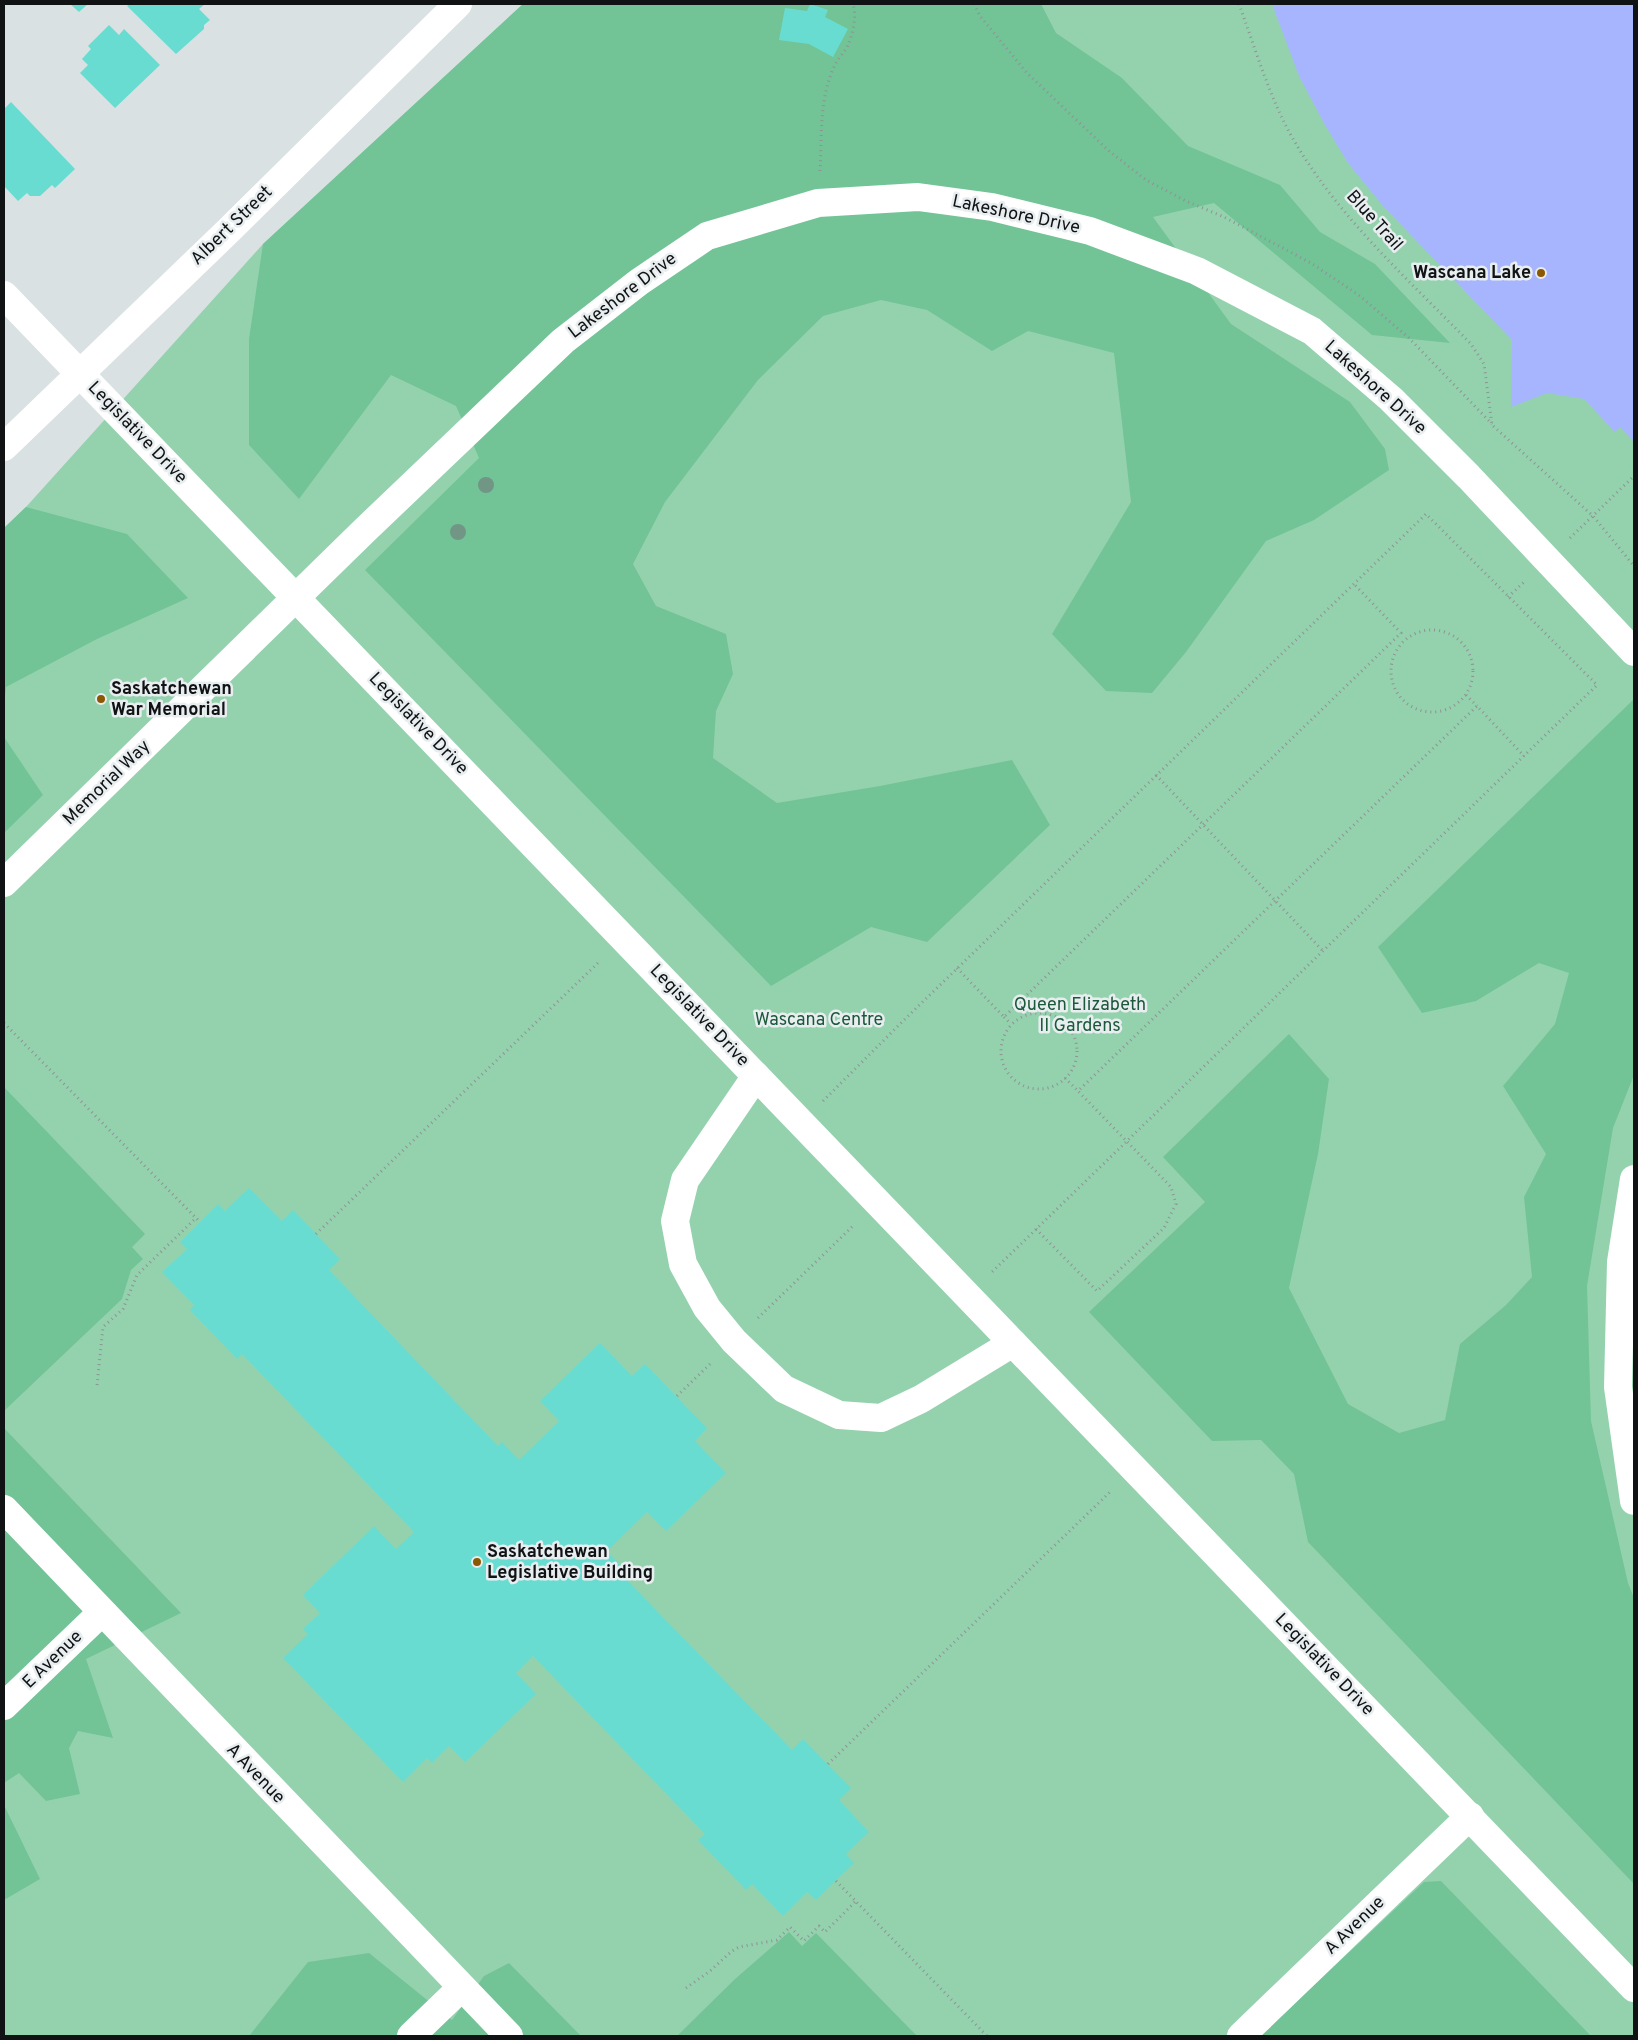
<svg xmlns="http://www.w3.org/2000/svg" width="1638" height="2040" font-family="Overpass,sans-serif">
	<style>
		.green { fill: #94d2ae }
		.forest { fill: #72c496 }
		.water { fill: #a7b5fe }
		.building { fill: #69dcd2 }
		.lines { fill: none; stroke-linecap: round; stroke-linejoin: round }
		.path { stroke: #8e9395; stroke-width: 3; stroke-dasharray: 1 4; stroke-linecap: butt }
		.minor { stroke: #fff; stroke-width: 28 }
		.primary { stroke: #fff; stroke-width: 28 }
		.tree { fill: #719686 }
		.poi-dot { fill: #8b5803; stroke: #e8eef0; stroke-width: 2 }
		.labels { text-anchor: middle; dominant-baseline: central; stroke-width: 5; stroke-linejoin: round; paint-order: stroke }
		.street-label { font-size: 18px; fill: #101213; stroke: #e8eef0 }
		.poi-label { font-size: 18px; font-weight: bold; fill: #101213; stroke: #e8eef0; text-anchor: start }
		.park-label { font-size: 18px; fill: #1b593a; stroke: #e8eef0 }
	</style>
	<rect width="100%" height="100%" fill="#dae1e3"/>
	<path class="green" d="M523 4H1634V2036H4V528L26 507 263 244Z"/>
	<g class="forest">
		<path d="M523 4H1041L1056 33 1122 78 1188 146 1280 185 1320 232 1375 264 1450 343 1372 335 1214 203 1153 217 1231 324 1350 402 1385 449 1389 470 1314 520 1266 541 1186 652 1152 693 1106 691 1052 634 1131 502 1114 353 1028 331 992 351 927 310 881 300 823 316 758 380 665 502 633 564 656 606 726 634 733 674 716 711 713 758 777 803 880 786 1012 760 1050 825 927 942 871 927 771 986 365 570 479 458 456 406 391 375 299 499 249 445V339L263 244Z"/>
		<path d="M26 507 127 534 188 598 97 639 6 687 4 706V528Z"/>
		<path d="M1634 699V1075L1613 1128 1587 1286 1591 1421 1628 1583 1634 1598V1884L1308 1542 1294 1474 1261 1440 1212 1441 1089 1312 1205 1202 1163 1157 1289 1034 1329 1079 1318 1154 1289 1288 1348 1404 1399 1433 1445 1420 1460 1344 1506 1305 1532 1277 1524 1197 1546 1154 1503 1086 1555 1024 1569 973 1539 963 1476 1001 1422 1013 1378 947Z"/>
		<path d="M4 737 43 795 4 833Z"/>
		<path d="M4 1087 145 1234 132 1247 143 1259 131 1270 122 1299 4 1411Z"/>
		<path d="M4 1428 181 1613 86 1659 113 1738 78 1731 69 1748 80 1794 46 1801 19 1773 4 1783Z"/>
		<path d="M4 1805 40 1879 4 1900Z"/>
		<path d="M1441 1881 1591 2036H1260L1424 1882Z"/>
		<path d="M789 1932 802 1946 816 1933 917 2036H677L735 1979Z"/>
		<path d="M369 1953 452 2020 484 1976 509 1963 581 2036H249L308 1962Z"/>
	</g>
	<path class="water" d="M1272 4H1634V442L1620 427 1615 432 1584 399 1547 393 1511 407 1512 340 1383 206 1348 163 1325 125 1299 76Z"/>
	<g class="building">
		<path d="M70 4H88L79 12Z"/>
		<path d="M130 4H205L199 9 210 20 204 25V29L176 54 127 6Z"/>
		<path d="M810 4 828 10 825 17 848 29 833 57 809 44 779 40 785 8 807 11Z"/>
		<path d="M109 25 119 35 124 29 160 65 115 108 80 73 88 65 82 59 91 49 88 46Z"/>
		<path d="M11 102 75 169 55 188 52 185 40 196H30L27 193 18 201 4 186V109Z"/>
		<path d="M249 1188 282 1221 293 1210 340 1259 329 1270 498 1446 502 1442 519 1460 559 1421 540 1401 600 1343 632 1376 645 1364 707 1428 695 1441 726 1473 666 1531 647 1512 607 1551 627 1572 623 1576 792 1750 803 1739 851 1788 839 1800 869 1832 846 1854 854 1863 816 1900 807 1892 783 1916 752 1884 746 1890 698 1840 705 1834 533 1656 516 1673 536 1694 465 1762 449 1746 432 1763 427 1758 403 1782 283 1658 308 1634 303 1629 320 1613 303 1595 374 1526 396 1549 414 1532 242 1354 237 1359 190 1310 194 1305 162 1272 187 1249 180 1242 218 1204 225 1211Z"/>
	</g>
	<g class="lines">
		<g class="path">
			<path d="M974 4 980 16 1027 73 1109 151 1146 180 1186 201 1224 217 1311 263 1360 296 1409 338 1492 424"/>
			<path d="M1239 4C1254 45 1267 89 1287 128 1332 212 1406 277 1471 344L1484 364 1492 425 1593 516 1634 566"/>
			<path d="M820 171C822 136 819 97 835 65 838 58 845 52 848 45 853 33 857 16 853 4"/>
			<path d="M1570 538 1634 476"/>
			<path d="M1508 597 1524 582"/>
			<circle cx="1432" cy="671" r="41"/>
			<path d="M1466 695 1477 706"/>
			<path d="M1156 775 1323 951"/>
			<path d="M957 968 1004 1017 1401 633 1354 584"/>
			<circle cx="1039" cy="1051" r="38"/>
			<path d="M1004 1017 1011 1024"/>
			<path d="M4 1023 200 1222"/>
			<path d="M1065 1078 1078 1091"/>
			<path d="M823 1101 905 1019 1426 514 1597 685 992 1272"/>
			<path d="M1036 1229 1097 1291 1164 1228 1176 1204 1171 1187 1078 1091 1477 706 1524 756"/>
			<path d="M316 1234 600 961"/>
			<path d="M758 1318 854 1225"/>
			<path d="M97 1385 103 1327 123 1309 137 1275 196 1218"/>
			<path d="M677 1396 710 1364"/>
			<path d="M828 1764 1110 1492"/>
			<path d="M836 1881 987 2036"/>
			<path d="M686 1988 710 1971 732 1951 739 1947 777 1940 790 1927 804 1941 819 1926 825 1932 856 1901"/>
		</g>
		<g class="minor">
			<path d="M4 295 1634 1988"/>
			<path d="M4 883 365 530 563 341 639 282 707 236 818 203 918 197 992 207 1090 231 1197 271 1312 331 1391 399 1469 477 1634 652"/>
			<path d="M756 1076 685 1180 675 1221 683 1264 707 1308 734 1341 784 1389 839 1415 881 1418 921 1399 1013 1343"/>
			<path d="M1634 1179 1621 1262 1618 1387 1634 1501"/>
			<path d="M4 1509 509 2036"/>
			<path d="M4 1706 101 1613"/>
			<path d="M411 2036 461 1988"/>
			<path d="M1241 2036 1470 1816"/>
		</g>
		<path class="primary" d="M4 447 227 232 458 4"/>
	</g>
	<g class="tree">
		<circle cx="486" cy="485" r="8"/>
		<circle cx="458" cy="532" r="8"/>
	</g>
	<g class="poi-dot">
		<circle cx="1541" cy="273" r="5"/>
		<circle cx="101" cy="699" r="5"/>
		<circle cx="477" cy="1562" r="5"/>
	</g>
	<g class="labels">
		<g class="street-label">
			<text transform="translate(1016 215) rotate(12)">Lakeshore Drive</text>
			<text transform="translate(1374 221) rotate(48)">Blue Trail</text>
			<text transform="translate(232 226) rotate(-44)">Albert Street</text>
			<text transform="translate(623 296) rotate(-37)">Lakeshore Drive</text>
			<text transform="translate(1375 388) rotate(42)">Lakeshore Drive</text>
			<text transform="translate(137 433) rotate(46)">Legislative Drive</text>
			<text transform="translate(418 724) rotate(46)">Legislative Drive</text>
			<text transform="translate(107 783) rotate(-44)">Memorial Way</text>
			<text transform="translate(699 1016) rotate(46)">Legislative Drive</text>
			<text transform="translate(53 1660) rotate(-44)">E Avenue</text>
			<text transform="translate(1324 1665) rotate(46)">Legislative Drive</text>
			<text transform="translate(255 1774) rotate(46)">A Avenue</text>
			<text transform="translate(1355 1926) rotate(-44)">A Avenue</text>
		</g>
		<g class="poi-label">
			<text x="1531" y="273" text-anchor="end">Wascana Lake</text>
			<text x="111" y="689">Saskatchewan<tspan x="111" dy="21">War Memorial</tspan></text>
			<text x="487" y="1552">Saskatchewan<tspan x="487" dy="21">Legislative Building</tspan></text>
		</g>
		<g class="park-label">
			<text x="1080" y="1005">Queen Elizabeth<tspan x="1080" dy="21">II Gardens</tspan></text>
			<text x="819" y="1020">Wascana Centre</text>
		</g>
	</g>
	<rect width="1638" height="2040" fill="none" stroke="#101213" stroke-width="10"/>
</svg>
